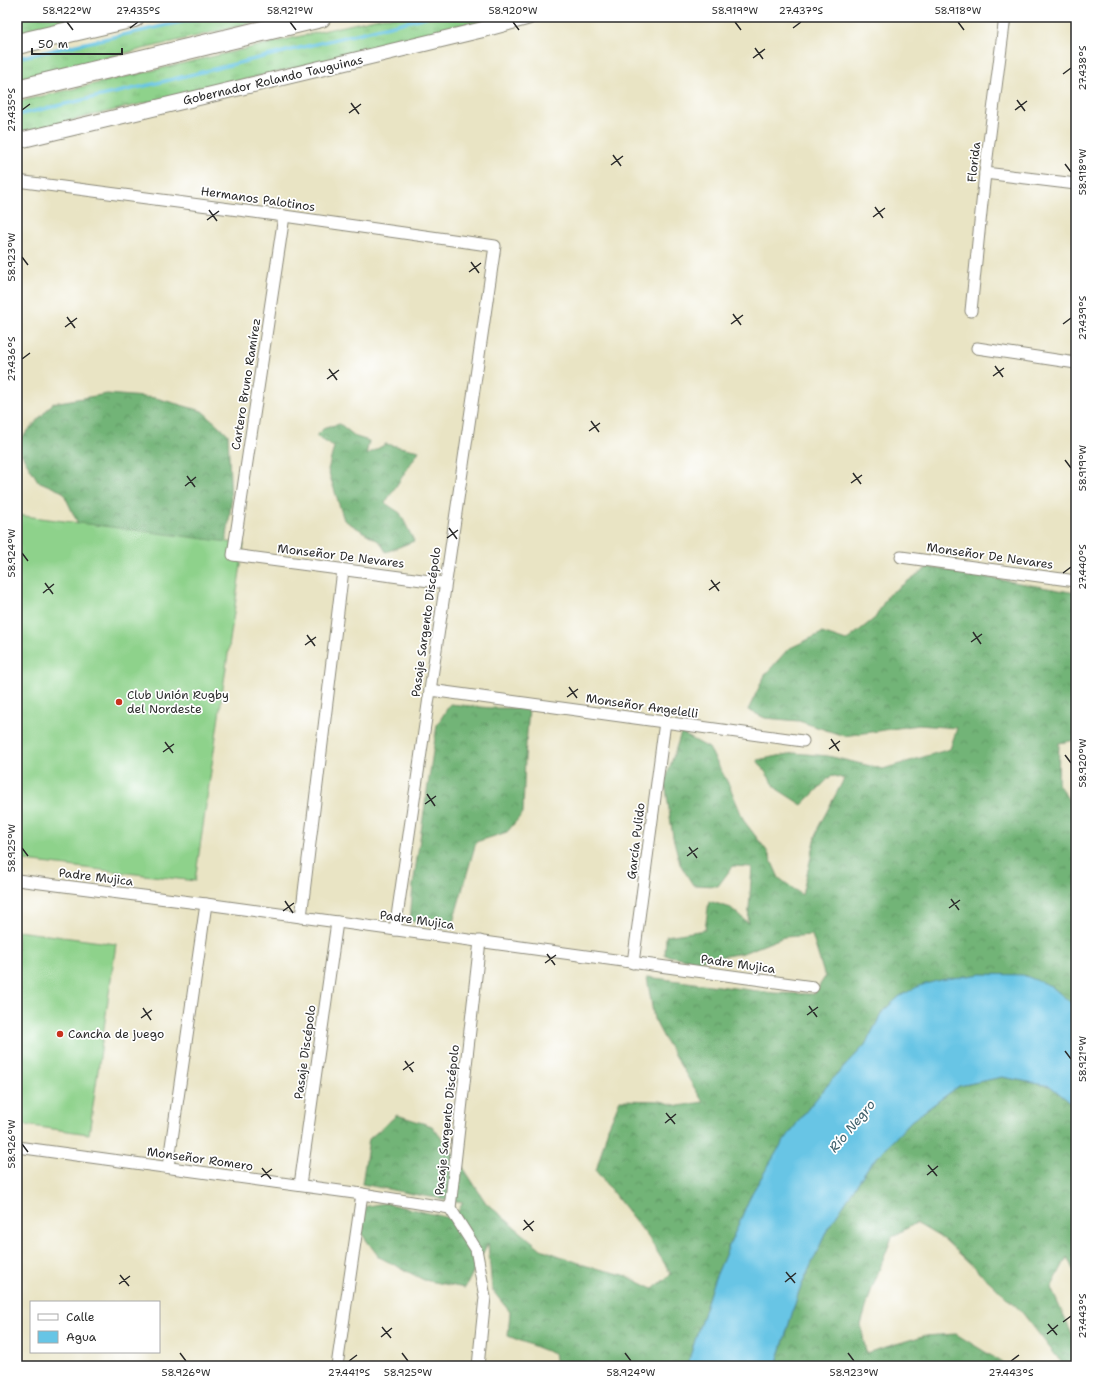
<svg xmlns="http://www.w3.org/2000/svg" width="1093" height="1383" font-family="'Shantell Sans',sans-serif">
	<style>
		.grass { fill: url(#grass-tufts); stroke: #5c7e5b }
		.forest { fill: url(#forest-crowns); stroke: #4e7051 }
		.garden { fill: #8ed28b; stroke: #5c7e5b }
		.water { fill: #67c5e5; stroke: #497888 }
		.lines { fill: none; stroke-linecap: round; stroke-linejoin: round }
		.stream { stroke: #67c5e5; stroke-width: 3.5 }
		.street-casing { stroke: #8a8878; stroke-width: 13 }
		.secondary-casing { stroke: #8a8878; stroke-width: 17 }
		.highway-casing { stroke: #8a8878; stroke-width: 22 }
		.street { stroke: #fff; stroke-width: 11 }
		.secondary { stroke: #fff; stroke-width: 15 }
		.highway { stroke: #fff; stroke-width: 20 }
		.ticks { fill: none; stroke: #2b2b2b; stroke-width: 1.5 }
		.poi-dot { fill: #c8321e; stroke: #fff; stroke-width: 1.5 }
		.labels { text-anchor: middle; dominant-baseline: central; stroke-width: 3.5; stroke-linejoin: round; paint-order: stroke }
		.street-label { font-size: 12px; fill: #2b2b2b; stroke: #fff }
		.poi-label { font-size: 12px; fill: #2b2b2b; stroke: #fff; text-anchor: start }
		.water-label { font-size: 13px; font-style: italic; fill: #40616c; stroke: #fff }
		.neatline { fill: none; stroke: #2b2b2b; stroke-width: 1.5 }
		.ticks-label { font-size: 10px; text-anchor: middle; fill: #2b2b2b }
	</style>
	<defs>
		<pattern id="grass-tufts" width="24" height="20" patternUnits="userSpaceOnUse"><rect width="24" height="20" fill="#8ed28b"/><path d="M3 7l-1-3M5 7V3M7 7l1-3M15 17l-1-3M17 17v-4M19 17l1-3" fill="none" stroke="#7bb478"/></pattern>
		<pattern id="forest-crowns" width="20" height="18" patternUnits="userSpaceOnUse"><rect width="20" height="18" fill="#72b477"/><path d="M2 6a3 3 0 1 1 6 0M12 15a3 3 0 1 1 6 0" fill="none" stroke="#5e9362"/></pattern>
	</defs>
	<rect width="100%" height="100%" fill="#fff"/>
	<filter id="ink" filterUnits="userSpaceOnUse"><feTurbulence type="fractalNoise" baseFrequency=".025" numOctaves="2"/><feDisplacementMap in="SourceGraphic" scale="8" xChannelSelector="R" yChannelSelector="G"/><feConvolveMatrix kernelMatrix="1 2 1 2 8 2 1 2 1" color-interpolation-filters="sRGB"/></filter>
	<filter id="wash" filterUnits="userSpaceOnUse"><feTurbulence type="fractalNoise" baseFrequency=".012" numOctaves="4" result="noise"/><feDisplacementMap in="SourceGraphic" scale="16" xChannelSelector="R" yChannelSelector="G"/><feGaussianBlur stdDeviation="0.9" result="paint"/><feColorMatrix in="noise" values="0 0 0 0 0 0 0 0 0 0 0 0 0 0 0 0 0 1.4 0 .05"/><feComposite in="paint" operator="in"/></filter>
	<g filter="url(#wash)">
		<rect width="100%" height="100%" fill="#e9e4c4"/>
		<g class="grass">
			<path d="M17 17H102L17 38Z"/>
			<path d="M199 17H277L17 79V59Z"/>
			<path d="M383 17H501L324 61 17 133V102Z"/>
		</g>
		<g class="forest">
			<path d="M107 394 156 398 202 411 228 434 231 504 226 545 80 528 63 492 38 481 17 447V443L53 403Z"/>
			<path d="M340 424 356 437 369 441 366 455 386 444 419 451 385 503 400 513 414 541 386 552 380 542 344 520 328 470 334 447 316 436 325 427Z"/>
			<path d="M928 567 1076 593V740L1059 743 1058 784 1076 811V1007L1051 986 900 996 883 1011 865 1045 831 1081 803 1115 779 1148 752 1193 713 1283 687 1366H556L554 1354 508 1336 510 1312 492 1290 488 1243 465 1288 424 1280 379 1257 361 1233 357 1208 385 1203 454 1219 463 1202 418 1195 362 1184 369 1139 397 1115 432 1126 459 1161 486 1203 541 1249 587 1266 624 1275 653 1289 671 1274 648 1237 596 1171 608 1128 620 1100 660 1101 679 1106 703 1102 665 1040 654 1019 647 977 774 993 814 994 825 977 812 935 784 937 743 953 695 961 665 955 666 936 705 930 709 901 731 908 748 923 752 867 733 866 718 886 693 885 680 864 673 837 665 782 681 733 709 748 729 785 744 821 767 851 779 878 802 895 818 828 844 779 832 775 802 805 777 789 757 760 794 753 828 756 883 769 950 749 957 728 918 725 844 736 799 721 765 718 748 710 765 675 788 649 822 633 846 641 875 618 888 595Z"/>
			<path d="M450 704 491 708H529L525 757 523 813 507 832 476 842 451 929 410 921 413 885 437 725Z"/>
			<path d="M1002 1077 1050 1086 1076 1107V1275L1067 1257 1051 1288 1076 1343V1366H1064L1021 1311 945 1240 916 1223 892 1237 871 1291 861 1325 866 1353 923 1336 956 1334 1008 1366H776L799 1291 828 1228 869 1166 911 1121 959 1086Z"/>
		</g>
		<g class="garden">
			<path d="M17 515 244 544 195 881 17 860Z"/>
			<path d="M17 931 116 944 89 1134 17 1124Z"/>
		</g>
		<path class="water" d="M981 974 1023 975 1051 986 1076 1007V1107L1050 1086 1002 1077 959 1086 911 1121 869 1166 828 1228 799 1291 776 1366H687L713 1283 752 1193 779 1148 803 1115 831 1081 865 1045 883 1011 900 996 919 986 940 980Z"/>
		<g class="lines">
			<g class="stream">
				<path d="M17 58 204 17"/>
				<path d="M17 115 149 85 426 17"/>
			</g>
		</g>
	</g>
	<g filter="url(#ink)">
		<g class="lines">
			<defs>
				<g id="street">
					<path d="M985 173 1076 184"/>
					<path d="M17 181 284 216 495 246 395 930"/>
					<path d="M284 216 233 555 445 583"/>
					<path d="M971 311 985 173 1005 17"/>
					<path d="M977 348 1076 363"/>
					<path d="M901 557 1076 581"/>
					<path d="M430 690 803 741"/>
					<path d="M17 880 206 904 813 987"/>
					<path d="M301 917 343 570"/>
					<path d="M633 963 665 722"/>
					<path d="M17 1147 362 1194 450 1208"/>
					<path d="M168 1167 206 904"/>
					<path d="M300 1185 337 922"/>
					<path d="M337 1366 362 1194"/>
					<path d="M478 1366 485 1297 476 1249 450 1208 480 941"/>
				</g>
				<path id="secondary" d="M17 141 481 30 528 17"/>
				<g id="highway">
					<path d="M17 44 134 17"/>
					<path d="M17 90 321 17"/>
				</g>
			</defs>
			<use href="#street" class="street-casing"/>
			<use href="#secondary" class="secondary-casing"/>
			<use href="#highway" class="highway-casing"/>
			<use href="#street" class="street"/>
			<use href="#secondary" class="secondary"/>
			<use href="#highway" class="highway"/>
		</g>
	</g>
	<path class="ticks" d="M67 22 73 30M290 22 296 30M513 22 519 30M735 22 741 30M958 22 964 30M130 28 138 22M793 28 801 22M755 48 763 59M753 58 765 49M1063 74 1071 68M1017 100 1025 111M351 103 359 114M22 110 30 104M1015 110 1027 101M349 113 361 104M613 155 621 166M1065 164 1071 172M611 165 623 156M875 207 883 218M209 210 217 221M873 217 885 208M207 220 219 211M22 257 28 265M471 262 479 273M469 272 481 263M733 314 741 325M67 317 75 328M731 324 743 315M1063 324 1071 318M65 327 77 318M22 359 30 353M995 366 1003 377M329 369 337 380M993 376 1004 368M327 379 339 370M591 421 599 432M589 431 600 423M1065 460 1071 468M853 473 861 484M187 476 195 487M851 483 862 475M185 486 196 477M449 528 457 539M447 538 458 530M22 553 28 561M1063 573 1071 567M711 580 719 591M45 583 53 594M709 590 720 582M43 593 54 584M973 632 981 644M307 635 315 646M971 642 982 634M305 645 316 637M569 687 577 698M567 697 578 689M831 739 839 751M165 742 173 753M829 749 840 741M163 752 174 744M1065 755 1071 763M427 794 435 806M425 804 436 796M689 847 697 858M22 848 28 856M687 856 698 848M951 899 959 910M285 901 293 913M949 908 960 900M283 911 294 903M547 954 555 965M545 963 556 955M809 1006 817 1017M143 1008 151 1020M807 1015 818 1007M141 1018 152 1010M1065 1051 1071 1059M405 1061 413 1072M403 1070 414 1062M666 1113 675 1124M665 1123 676 1114M22 1144 28 1152M928 1165 937 1176M262 1168 271 1179M927 1175 938 1166M261 1177 272 1169M524 1220 533 1231M523 1230 534 1221M786 1272 795 1283M120 1275 129 1286M785 1282 796 1273M119 1284 130 1276M1063 1322 1071 1316M1048 1324 1057 1335M382 1327 391 1338M1047 1334 1058 1325M381 1337 392 1328M180 1353 186 1361M402 1353 408 1361M625 1353 631 1361M848 1353 854 1361M349 1361 357 1355M1011 1361 1019 1355"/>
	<g class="poi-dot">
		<circle cx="119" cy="702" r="4"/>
		<circle cx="60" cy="1034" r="4"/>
	</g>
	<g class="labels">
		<g class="street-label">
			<text transform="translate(273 80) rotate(-13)">Gobernador Rolando Tauguinas</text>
			<text transform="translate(974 162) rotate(-83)">Florida</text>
			<text transform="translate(258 199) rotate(8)">Hermanos Palotinos</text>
			<text transform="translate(246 384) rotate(-81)">Cartero Bruno Ramírez</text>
			<text transform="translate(341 556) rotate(7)">Monseñor De Nevares</text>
			<text transform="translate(990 556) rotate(8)">Monseñor De Nevares</text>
			<text transform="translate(426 622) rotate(-82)">Pasaje Sargento Discépolo</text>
			<text transform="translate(642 706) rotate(8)">Monseñor Angelelli</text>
			<text transform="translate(636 841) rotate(-83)">García Pulido</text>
			<text transform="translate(96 877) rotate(7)">Padre Mujica</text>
			<text transform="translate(417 920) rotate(8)">Padre Mujica</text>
			<text transform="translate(738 964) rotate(8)">Padre Mujica</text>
			<text transform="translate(305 1052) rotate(-82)">Pasaje Discépolo</text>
			<text transform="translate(447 1120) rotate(-84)">Pasaje Sargento Discépolo</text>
			<text transform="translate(200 1159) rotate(8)">Monseñor Romero</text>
		</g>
		<g class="poi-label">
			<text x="127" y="695">Club Unión Rugby<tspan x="127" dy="14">del Nordeste</tspan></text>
			<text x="68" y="1034">Cancha de juego</text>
		</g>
		<g class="water-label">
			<text transform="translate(852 1126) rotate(-50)">Río Negro</text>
		</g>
	</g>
	<rect width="1093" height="1383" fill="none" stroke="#fff" stroke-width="44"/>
	<rect x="30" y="1301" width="130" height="52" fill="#ffffff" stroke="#aaaaaa"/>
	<rect x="38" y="1314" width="20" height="6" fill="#ffffff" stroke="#aaaaaa"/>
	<text x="66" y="1321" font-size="12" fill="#2b2b2b">Calle</text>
	<rect x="38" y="1331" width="20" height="12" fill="#67c5e5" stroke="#aaaaaa"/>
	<text x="66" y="1341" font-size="12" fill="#2b2b2b">Agua</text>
	<path d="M32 48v6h90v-6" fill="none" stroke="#2b2b2b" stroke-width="2"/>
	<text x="38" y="48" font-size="12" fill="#2b2b2b" stroke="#ffffff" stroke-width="3" paint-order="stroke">50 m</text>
	<rect x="22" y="22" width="1049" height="1339" class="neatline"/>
	<g class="ticks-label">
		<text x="67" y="14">58.922°W</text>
		<text x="138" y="14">27.435°S</text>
		<text x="290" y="14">58.921°W</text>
		<text x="513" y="14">58.920°W</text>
		<text x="735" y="14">58.919°W</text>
		<text x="801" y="14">27.437°S</text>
		<text x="958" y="14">58.918°W</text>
		<text transform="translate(1082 68) rotate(-90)" y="4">27.438°S</text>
		<text transform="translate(11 110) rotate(-90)" y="4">27.435°S</text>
		<text transform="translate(1082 172) rotate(-90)" y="4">58.918°W</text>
		<text transform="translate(11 257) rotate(-90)" y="4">58.923°W</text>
		<text transform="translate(1082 318) rotate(-90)" y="4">27.439°S</text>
		<text transform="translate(11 359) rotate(-90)" y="4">27.436°S</text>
		<text transform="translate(1082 468) rotate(-90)" y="4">58.919°W</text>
		<text transform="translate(11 553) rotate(-90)" y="4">58.924°W</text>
		<text transform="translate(1082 567) rotate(-90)" y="4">27.440°S</text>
		<text transform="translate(1082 763) rotate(-90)" y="4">58.920°W</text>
		<text transform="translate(11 848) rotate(-90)" y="4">58.925°W</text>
		<text transform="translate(1082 1059) rotate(-90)" y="4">58.921°W</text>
		<text transform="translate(11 1144) rotate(-90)" y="4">58.926°W</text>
		<text transform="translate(1082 1316) rotate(-90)" y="4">27.443°S</text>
		<text x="186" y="1376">58.926°W</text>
		<text x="349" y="1376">27.441°S</text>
		<text x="408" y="1376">58.925°W</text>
		<text x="631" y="1376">58.924°W</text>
		<text x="854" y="1376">58.923°W</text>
		<text x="1011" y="1376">27.443°S</text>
	</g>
</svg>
